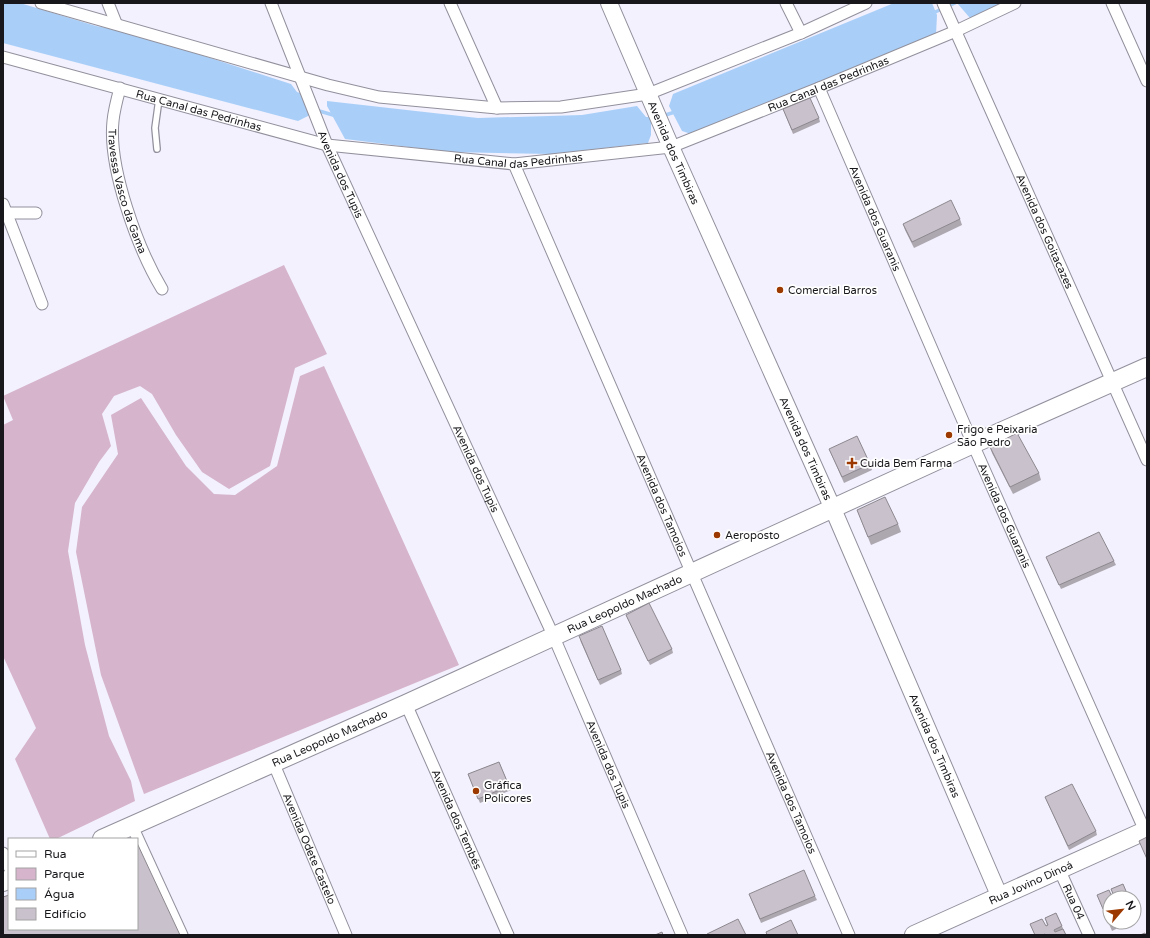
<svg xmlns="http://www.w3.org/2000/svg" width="1150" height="938" font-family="'Varela Round',sans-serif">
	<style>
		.green { fill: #d6b4cb }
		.water { fill: #a9cff8 }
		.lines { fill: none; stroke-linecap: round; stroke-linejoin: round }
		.stream { stroke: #a9cff8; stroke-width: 3.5 }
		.lane-casing { stroke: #92909c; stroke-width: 8 }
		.street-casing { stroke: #92909c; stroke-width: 13 }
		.secondary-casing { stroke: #92909c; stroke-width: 18 }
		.primary-casing { stroke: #92909c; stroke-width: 20 }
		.lane { stroke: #fff; stroke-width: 5.5 }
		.street { stroke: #fff; stroke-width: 11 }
		.secondary { stroke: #fff; stroke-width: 16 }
		.primary { stroke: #fff; stroke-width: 18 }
		.wall { fill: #ada7af }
		.building { fill: #c9c2cc; stroke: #8d888f }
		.poi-dot { fill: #9c3900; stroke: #fff; stroke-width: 1.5 }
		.labels { text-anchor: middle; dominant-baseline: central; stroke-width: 3.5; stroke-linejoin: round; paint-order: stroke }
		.street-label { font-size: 11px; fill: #18181c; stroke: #fff }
		.poi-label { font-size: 11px; fill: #18181c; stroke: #fff; text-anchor: start }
	</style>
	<rect width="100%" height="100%" fill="#f3f1fe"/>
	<g class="green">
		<path d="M284 265 327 354 295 368 270 466 229 489 202 472 176 435 152 394 140 386 114 396 102 414 111 446 99 462 75 503 68 551 85 645 109 736 131 781 135 801 56 839H50L15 759 36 728 3 656V425L13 420 3 396Z"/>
		<path d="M324 366 459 665 144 794 101 675 76 552 82 507 118 454 111 415 141 398 186 466 214 494 235 495 277 466 300 376Z"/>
	</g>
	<g class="water">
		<path d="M3 3H20L96 26 130 32 291 84 297 92 300 93 310 115 298 121 3 43Z"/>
		<path d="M894 3H932L937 15 936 35 694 135 682 131 669 106 673 94Z"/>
		<path d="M957 3H1002L970 18Z"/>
		<path d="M327 101 478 118 582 115 637 106 646 117H651V135L648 143 551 154 449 152 345 139 327 106Z"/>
	</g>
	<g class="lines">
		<g class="stream">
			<path d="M933 13 955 3"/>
			<path d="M316 110 333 115"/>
			<path d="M662 116 675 112"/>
		</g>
		<defs>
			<path id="lane" d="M157 149 155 128 159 99"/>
			<g id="street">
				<path d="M41 3 328 85 379 97 497 108 561 107 648 94 801 33 866 3"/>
				<path d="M108 3 116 23"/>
				<path id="s1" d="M271 3 327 145 553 635 682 935"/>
				<path d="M450 3 497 108"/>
				<path d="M786 3 801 33"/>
				<path id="s2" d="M943 3 1147 460"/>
				<path d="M1112 3 1147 81"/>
				<path id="s3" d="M3 57 327 145 514 164 671 147 819 88 956 31 1015 3"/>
				<path id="s4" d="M120 88C117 99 114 110 113 121 108 168 138 249 162 289"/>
				<path id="s5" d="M819 88 976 451 1145 831"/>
				<path id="s6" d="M514 164 849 935"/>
				<path d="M3 204 42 304"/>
				<path d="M7 213H36"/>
				<path id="s7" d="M406 704 508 935"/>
				<path id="s8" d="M273 762 346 935"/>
				<path d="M132 826 182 935"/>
				<path d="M3 853 9 867"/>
				<path id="s9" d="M1059 869 1089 935"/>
			</g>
			<g id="secondary">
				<path id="s10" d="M609 3 671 147 833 509 999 895"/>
			</g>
			<g id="primary">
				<path id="s11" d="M102 839 406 704 973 444 1147 367"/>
				<path d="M3 882 9 879"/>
				<path id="s12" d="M914 935 1147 830"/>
			</g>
		</defs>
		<use href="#lane" class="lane-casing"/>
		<use href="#street" class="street-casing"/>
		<use href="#secondary" class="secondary-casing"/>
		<use href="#primary" class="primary-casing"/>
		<use href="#lane" class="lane"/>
		<use href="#street" class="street"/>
		<use href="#secondary" class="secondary"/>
		<use href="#primary" class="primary"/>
	</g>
	<g class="wall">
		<path d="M783 109 819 118 820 122 793 134Z"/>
		<path d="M960 219 962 225 914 248 905 230 903 224Z"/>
		<path d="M990 447 1039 473 1041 480 1013 494 992 453Z"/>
		<path d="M829 449 870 464 872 470 844 483Z"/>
		<path d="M857 510 898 524 901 532 871 545Z"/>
		<path d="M1046 557 1114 561 1116 565 1061 589Z"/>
		<path d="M626 615 672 649 673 653 650 665Z"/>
		<path d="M580 640 621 670 622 674 600 685Z"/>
		<path d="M499 762 511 790 480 803 468 774Z"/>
		<path d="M1045 797 1096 831 1097 835 1069 850Z"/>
		<path d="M1123 884 1129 898H1110V922H1123L1124 925 1112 931 1097 895 1112 897 1114 896 1111 889Z"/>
		<path d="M749 894 815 896 817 900 761 923Z"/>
		<path d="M1134 909 1138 919 1134 921Z"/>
		<path d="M1056 913 1066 935H1035L1030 924 1046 926 1047 925 1045 918Z"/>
		<path d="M1125 922H1132L1126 925Z"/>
	</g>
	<g class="building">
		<path d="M810 98 819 118 792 130 783 109Z"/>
		<path d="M951 200 960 219 912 242 903 224Z"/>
		<path d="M1017 433 1039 473 1010 487 990 447Z"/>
		<path d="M857 436 870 464 842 477 829 449Z"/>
		<path d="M885 497 898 524 868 537 857 510Z"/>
		<path d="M1099 532 1114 561 1059 585 1046 557Z"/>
		<path d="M649 603 672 649 648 661 626 615Z"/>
		<path d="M602 626 621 670 598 680 579 636Z"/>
		<path d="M499 762 509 786 478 799 468 774Z"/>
		<path d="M1072 784 1096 831 1068 846 1045 797Z"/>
		<path d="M1147 837V859L1139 841Z"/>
		<path d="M137 843 180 935H3V897L9 895V929H137Z"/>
		<path d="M804 870 815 896 760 919 749 894Z"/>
		<path d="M1123 884 1129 898H1110V906L1103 909 1097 895 1109 890 1112 897 1114 896 1111 889Z"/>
		<path d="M1110 908V922H1116L1110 924 1104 911Z"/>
		<path d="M1056 913 1062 926 1054 930 1055 932 1063 929 1066 935H1045V934L1043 935H1035L1030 924 1042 919 1046 926 1048 925 1045 918Z"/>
		<path d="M738 919 746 935H708L707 934Z"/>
		<path d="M791 920 798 935H767L766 932Z"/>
		<path d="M662 932 663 935H655Z"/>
		<path d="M1145 933 1146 935H1140Z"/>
	</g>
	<g class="poi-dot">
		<circle cx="780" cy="290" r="4"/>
		<circle cx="949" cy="435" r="4"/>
		<path d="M850 457h4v4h4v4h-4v4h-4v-4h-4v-4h4z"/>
		<circle cx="717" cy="535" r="4"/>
		<circle cx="476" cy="791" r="4"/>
	</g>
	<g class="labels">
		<g class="street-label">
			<text stroke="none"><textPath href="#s3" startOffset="851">Rua Canal das Pedrinhas</textPath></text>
			<text stroke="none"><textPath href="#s3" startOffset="203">Rua Canal das Pedrinhas</textPath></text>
			<text stroke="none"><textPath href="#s10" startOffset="163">Avenida dos Timbiras</textPath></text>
			<text stroke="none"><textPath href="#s3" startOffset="528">Rua Canal das Pedrinhas</textPath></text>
			<text stroke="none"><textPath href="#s1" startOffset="185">Avenida dos Tupis</textPath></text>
			<text stroke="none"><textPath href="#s4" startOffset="106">Travessa Vasco da Gama</textPath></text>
			<text stroke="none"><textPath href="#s5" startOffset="142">Avenida dos Guaranis</textPath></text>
			<text stroke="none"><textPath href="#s2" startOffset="250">Avenida dos Goitacazes</textPath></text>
			<text stroke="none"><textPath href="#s10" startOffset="487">Avenida dos Timbiras</textPath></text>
			<text stroke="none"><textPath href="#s1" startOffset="509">Avenida dos Tupis</textPath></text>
			<text stroke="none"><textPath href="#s6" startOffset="372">Avenida dos Tamoios</textPath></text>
			<text stroke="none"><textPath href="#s5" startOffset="466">Avenida dos Guaranis</textPath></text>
			<text stroke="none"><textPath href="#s11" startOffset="573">Rua Leopoldo Machado</textPath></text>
			<text stroke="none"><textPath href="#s11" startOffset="249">Rua Leopoldo Machado</textPath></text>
			<text stroke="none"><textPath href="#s10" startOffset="811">Avenida dos Timbiras</textPath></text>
			<text stroke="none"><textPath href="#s1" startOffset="833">Avenida dos Tupis</textPath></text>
			<text stroke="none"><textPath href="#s6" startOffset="696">Avenida dos Tamoios</textPath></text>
			<text stroke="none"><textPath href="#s7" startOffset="126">Avenida dos Tembés</textPath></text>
			<text stroke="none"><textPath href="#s8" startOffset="94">Avenida Odete Castelo</textPath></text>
			<text stroke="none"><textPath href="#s12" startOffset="128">Rua Jovino Dinoá</textPath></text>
			<text stroke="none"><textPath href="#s9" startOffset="36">Rua 04</textPath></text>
		</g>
		<g class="poi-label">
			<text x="788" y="290">Comercial Barros</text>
			<text x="957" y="429">Frigo e Peixaria<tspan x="957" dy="13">São Pedro</tspan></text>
			<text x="860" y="463">Cuida Bem Farma</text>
			<text x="725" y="535">Aeroposto</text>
			<text x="484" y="785">Gráfica<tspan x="484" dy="13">Policores</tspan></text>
		</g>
	</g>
	<rect width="1150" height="938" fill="none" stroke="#18181c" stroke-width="8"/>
	<rect x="8" y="838" width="130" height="92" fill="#ffffff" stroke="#a3a3a4"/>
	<rect x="16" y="851" width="20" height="6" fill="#ffffff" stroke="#a3a3a4"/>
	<text x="44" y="858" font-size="12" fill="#18181c">Rua</text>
	<rect x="16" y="868" width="20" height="12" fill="#d6b4cb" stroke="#a3a3a4"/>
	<text x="44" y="878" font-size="12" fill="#18181c">Parque</text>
	<rect x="16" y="888" width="20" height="12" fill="#a9cff8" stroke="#a3a3a4"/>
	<text x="44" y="898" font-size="12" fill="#18181c">Água</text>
	<rect x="16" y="908" width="20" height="12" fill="#c9c2cc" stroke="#a3a3a4"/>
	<text x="44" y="918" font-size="12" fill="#18181c">Edifício</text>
	<g transform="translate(1122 910) rotate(62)"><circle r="19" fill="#ffffff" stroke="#a3a3a4"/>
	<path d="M0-3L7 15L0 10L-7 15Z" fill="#9c3900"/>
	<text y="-6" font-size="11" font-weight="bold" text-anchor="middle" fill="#18181c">N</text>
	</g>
</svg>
